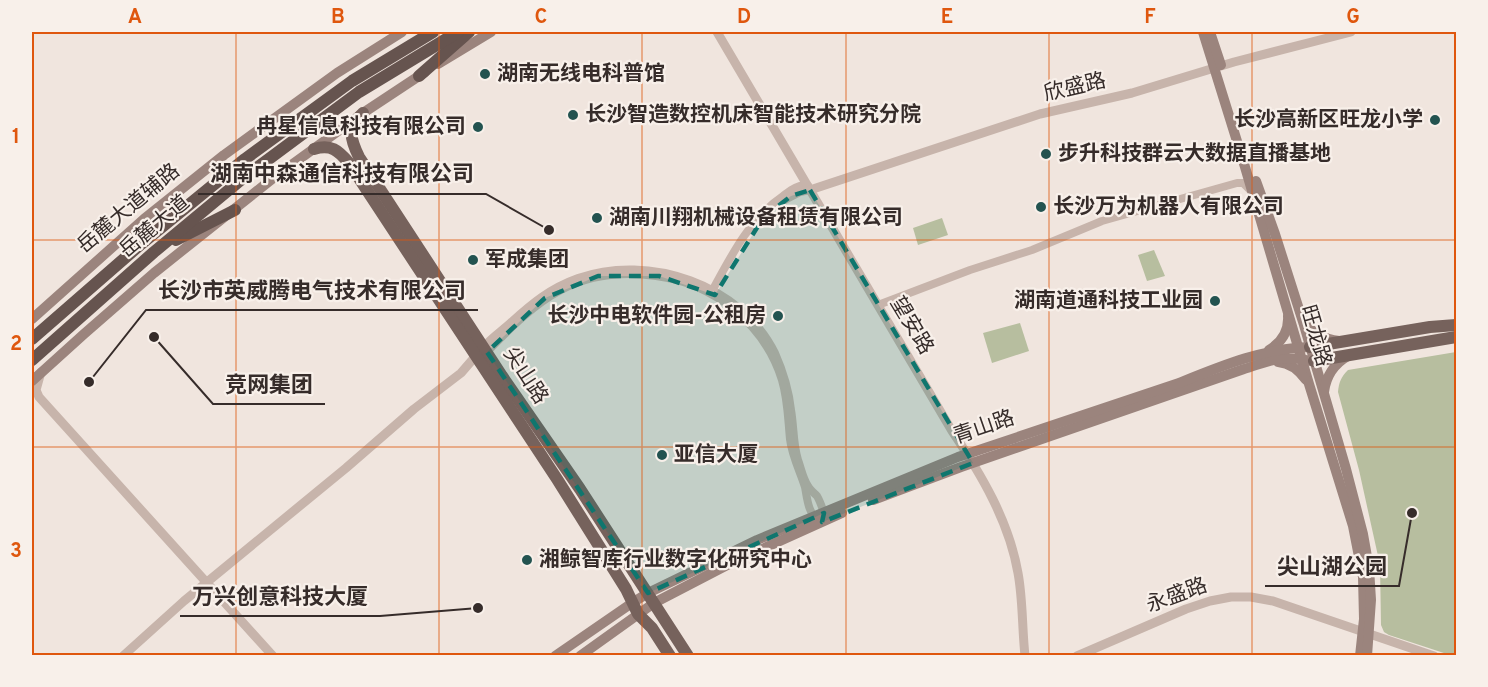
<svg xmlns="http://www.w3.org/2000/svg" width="1488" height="687" font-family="Overpass,'Noto Sans SC',sans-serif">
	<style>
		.green { fill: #b7be9f }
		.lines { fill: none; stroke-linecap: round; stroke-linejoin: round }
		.minor { stroke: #c7b4ab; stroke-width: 8 }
		.tertiary { stroke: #c7b4ab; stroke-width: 9 }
		.secondary { stroke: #9b847d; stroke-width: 10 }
		.primary { stroke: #76625c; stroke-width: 12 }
		.trunk { stroke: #66544f; stroke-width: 12 }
		.marked { fill: #0f766e; fill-opacity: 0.2; stroke: #0f766e; stroke-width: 4.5; stroke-dasharray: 12 8; stroke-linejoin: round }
		.grid { fill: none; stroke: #df570e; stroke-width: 1.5; stroke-opacity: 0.55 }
		.poi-dot { fill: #235350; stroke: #f8f0ea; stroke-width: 2 }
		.labels { text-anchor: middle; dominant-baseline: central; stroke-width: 4.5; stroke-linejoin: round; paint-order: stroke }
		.poi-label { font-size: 21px; font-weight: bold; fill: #362c2a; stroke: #f8f0ea; text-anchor: start }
		.street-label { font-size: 21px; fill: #362c2a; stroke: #f8f0ea }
		.leader { fill: none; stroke: #362c2a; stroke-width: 2 }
		.callout-dot { fill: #362c2a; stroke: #f8f0ea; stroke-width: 2 }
		.callout-label { font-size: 22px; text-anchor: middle; font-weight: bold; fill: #362c2a; stroke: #f8f0ea; stroke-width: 4.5; stroke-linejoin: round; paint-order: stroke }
		.neatline { fill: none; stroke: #df570e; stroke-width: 2 }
		.grid-label { font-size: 20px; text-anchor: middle; font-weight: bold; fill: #df570e }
	</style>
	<rect width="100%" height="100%" fill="#f0e5de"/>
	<g class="green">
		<path d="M942 218 948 235 918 245 913 228Z"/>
		<path d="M1154 250 1165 276 1147 281 1138 255Z"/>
		<path d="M1020 323 1029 351 992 363 983 333Z"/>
		<path d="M1456 352V655L1453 656 1389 635 1384 632 1381 625 1380 565 1359 470 1338 392C1339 382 1341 377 1348 370Z"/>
	</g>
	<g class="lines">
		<g class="minor">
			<path d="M781 202 800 192 810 190"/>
			<path d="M711 293C730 258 749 219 783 196 791 190 798 184 808 186"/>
			<path d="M878 305 970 270 1032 250 1102 221 1237 183H1243L1251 191"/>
			<path d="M483 347C491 338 501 331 510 323 532 303 550 288 578 278 649 253 741 284 775 353 783 371 789 391 791 410 794 427 793 444 798 460 801 468 803 479 808 486 810 490 814 493 817 496 820 501 822 507 824 513V515"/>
			<path d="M487 352C538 299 577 265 656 276 714 283 765 325 782 380 788 400 788 419 790 439 792 456 800 471 805 487 807 497 808 514 818 519"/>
		</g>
		<g class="tertiary">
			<path d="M717 32 952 431C981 474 1009 521 1018 573 1023 600 1022 628 1025 656"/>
			<path d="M810 190 1040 114 1132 93 1234 62 1351 32"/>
			<path d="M41 372 36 390 39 397 273 656"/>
			<path d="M123 656 184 601 346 468 414 409 461 373 480 351"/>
			<path d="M1077 656 1186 609 1210 601 1231 597H1251L1273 601 1434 656"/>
		</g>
		<g class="secondary">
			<path d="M1203 32 1245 167 1309 384 1353 526 1363 577 1364 619 1360 656"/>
			<path d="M1210 32 1221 65"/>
			<path d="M438 64 491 32"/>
			<path d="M1256 181 1275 234 1304 325 1346 469 1363 534 1369 568 1371 600 1367 656"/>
			<path d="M32 319 144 219 224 155 337 73 402 32"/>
			<path d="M1304 322C1313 334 1324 339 1339 341"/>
			<path d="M1269 350C1282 342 1289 331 1288 316"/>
			<path d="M1278 362C1290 363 1299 370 1306 380"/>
			<path d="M32 381 84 334 154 273 272 179 363 113 425 72"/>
			<path d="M1324 392C1326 376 1334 364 1348 356"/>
			<path d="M873 500 961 467 1244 369C1258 365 1275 357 1289 358 1298 358 1305 361 1314 361"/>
			<path d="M555 656 632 603 648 593 757 540 958 457 1179 383C1221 366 1264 348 1310 347"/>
			<path d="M580 656 654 603 731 563 842 513"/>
		</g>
		<g class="primary">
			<path d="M363 113C347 127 350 139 359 157L502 376 580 489 688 656"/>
			<path d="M314 149C331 144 338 150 349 163L557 479 626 589 638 614 652 628 670 656"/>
			<path d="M1310 347 1430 327 1456 325"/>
			<path d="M1314 361 1456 337"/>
		</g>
		<g class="trunk">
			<path d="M419 76 469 32"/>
			<path d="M176 240 235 210"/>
			<path d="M32 339 141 244 245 159 352 81 433 32"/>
			<path d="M32 360 154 252 242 179 359 92 458 32"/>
		</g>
	</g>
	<path class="marked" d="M810 190 973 463 822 522 824 513 648 593 487 352 545 298 598 276H659L715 295 763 218 791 196Z"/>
	<path class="grid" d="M236 32V656M439 32V656M642 32V656M846 32V656M1049 32V656M1252 32V656M32 240H1456M32 447H1456"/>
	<g class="poi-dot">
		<circle cx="485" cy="74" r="6"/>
		<circle cx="573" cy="115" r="6"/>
		<circle cx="1435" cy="120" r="6"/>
		<circle cx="478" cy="127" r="6"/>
		<circle cx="1046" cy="154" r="6"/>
		<circle cx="1041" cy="207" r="6"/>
		<circle cx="597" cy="218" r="6"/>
		<circle cx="473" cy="260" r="6"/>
		<circle cx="1215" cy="301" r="6"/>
		<circle cx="778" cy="316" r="6"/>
		<circle cx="662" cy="455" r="6"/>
		<circle cx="527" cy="560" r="6"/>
	</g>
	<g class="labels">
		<g class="poi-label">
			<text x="497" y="74">湖南无线电科普馆</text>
			<text x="585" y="115">长沙智造数控机床智能技术研究分院</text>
			<text x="1423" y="120" text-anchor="end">长沙高新区旺龙小学</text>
			<text x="466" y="127" text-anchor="end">冉星信息科技有限公司</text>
			<text x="1058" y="154">步升科技·群云大数据直播基地</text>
			<text x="1053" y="207">长沙万为机器人有限公司</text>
			<text x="609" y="218">湖南川翔机械设备租赁有限公司</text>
			<text x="485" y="260">军成集团</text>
			<text x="1203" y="301" text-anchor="end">湖南道通科技工业园</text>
			<text x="766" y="316" text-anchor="end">长沙中电软件园-公租房</text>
			<text x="674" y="455">亚信大厦</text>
			<text x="539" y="560">湘鲸智库行业数字化研究中心</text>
		</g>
		<g class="street-label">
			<text transform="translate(1075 88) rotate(-13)">欣盛路</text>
			<text transform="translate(129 209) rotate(-40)">岳麓大道辅路</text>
			<text transform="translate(155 227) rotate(-40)">岳麓大道</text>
			<text transform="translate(911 326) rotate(59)">望安路</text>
			<text transform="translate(1315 336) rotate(74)">旺龙路</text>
			<text transform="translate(525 376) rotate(57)">尖山路</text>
			<text transform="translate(984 428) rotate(-19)">青山路</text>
			<text transform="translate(1177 596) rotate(-20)">永盛路</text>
		</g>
	</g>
	<path class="leader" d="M549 230L486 194H198M89 382L146 310H478M154 337L213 404H325M1412 513L1399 586H1265M478 608L380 616H180"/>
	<g class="callout-dot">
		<circle cx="549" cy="230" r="6"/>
		<circle cx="89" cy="382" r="6"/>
		<circle cx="154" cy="337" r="6"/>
		<circle cx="1412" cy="513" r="6"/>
		<circle cx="478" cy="608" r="6"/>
	</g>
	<g class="callout-label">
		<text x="342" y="181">湖南中森通信科技有限公司</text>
		<text x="312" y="298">长沙市英威腾电气技术有限公司</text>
		<text x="269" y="392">竞网集团</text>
		<text x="1332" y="574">尖山湖公园</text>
		<text x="280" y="604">万兴创意科技大厦</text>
	</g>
	<rect width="1488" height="687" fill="none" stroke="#f8f0ea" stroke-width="66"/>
	<rect x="33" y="33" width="1422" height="621" class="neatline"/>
	<g class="grid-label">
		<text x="135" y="23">A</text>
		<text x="338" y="23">B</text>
		<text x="541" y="23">C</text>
		<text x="744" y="23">D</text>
		<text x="947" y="23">E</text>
		<text x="1150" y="23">F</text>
		<text x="1353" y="23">G</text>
		<text x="16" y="143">1</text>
		<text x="16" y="350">2</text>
		<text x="16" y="557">3</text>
	</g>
</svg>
